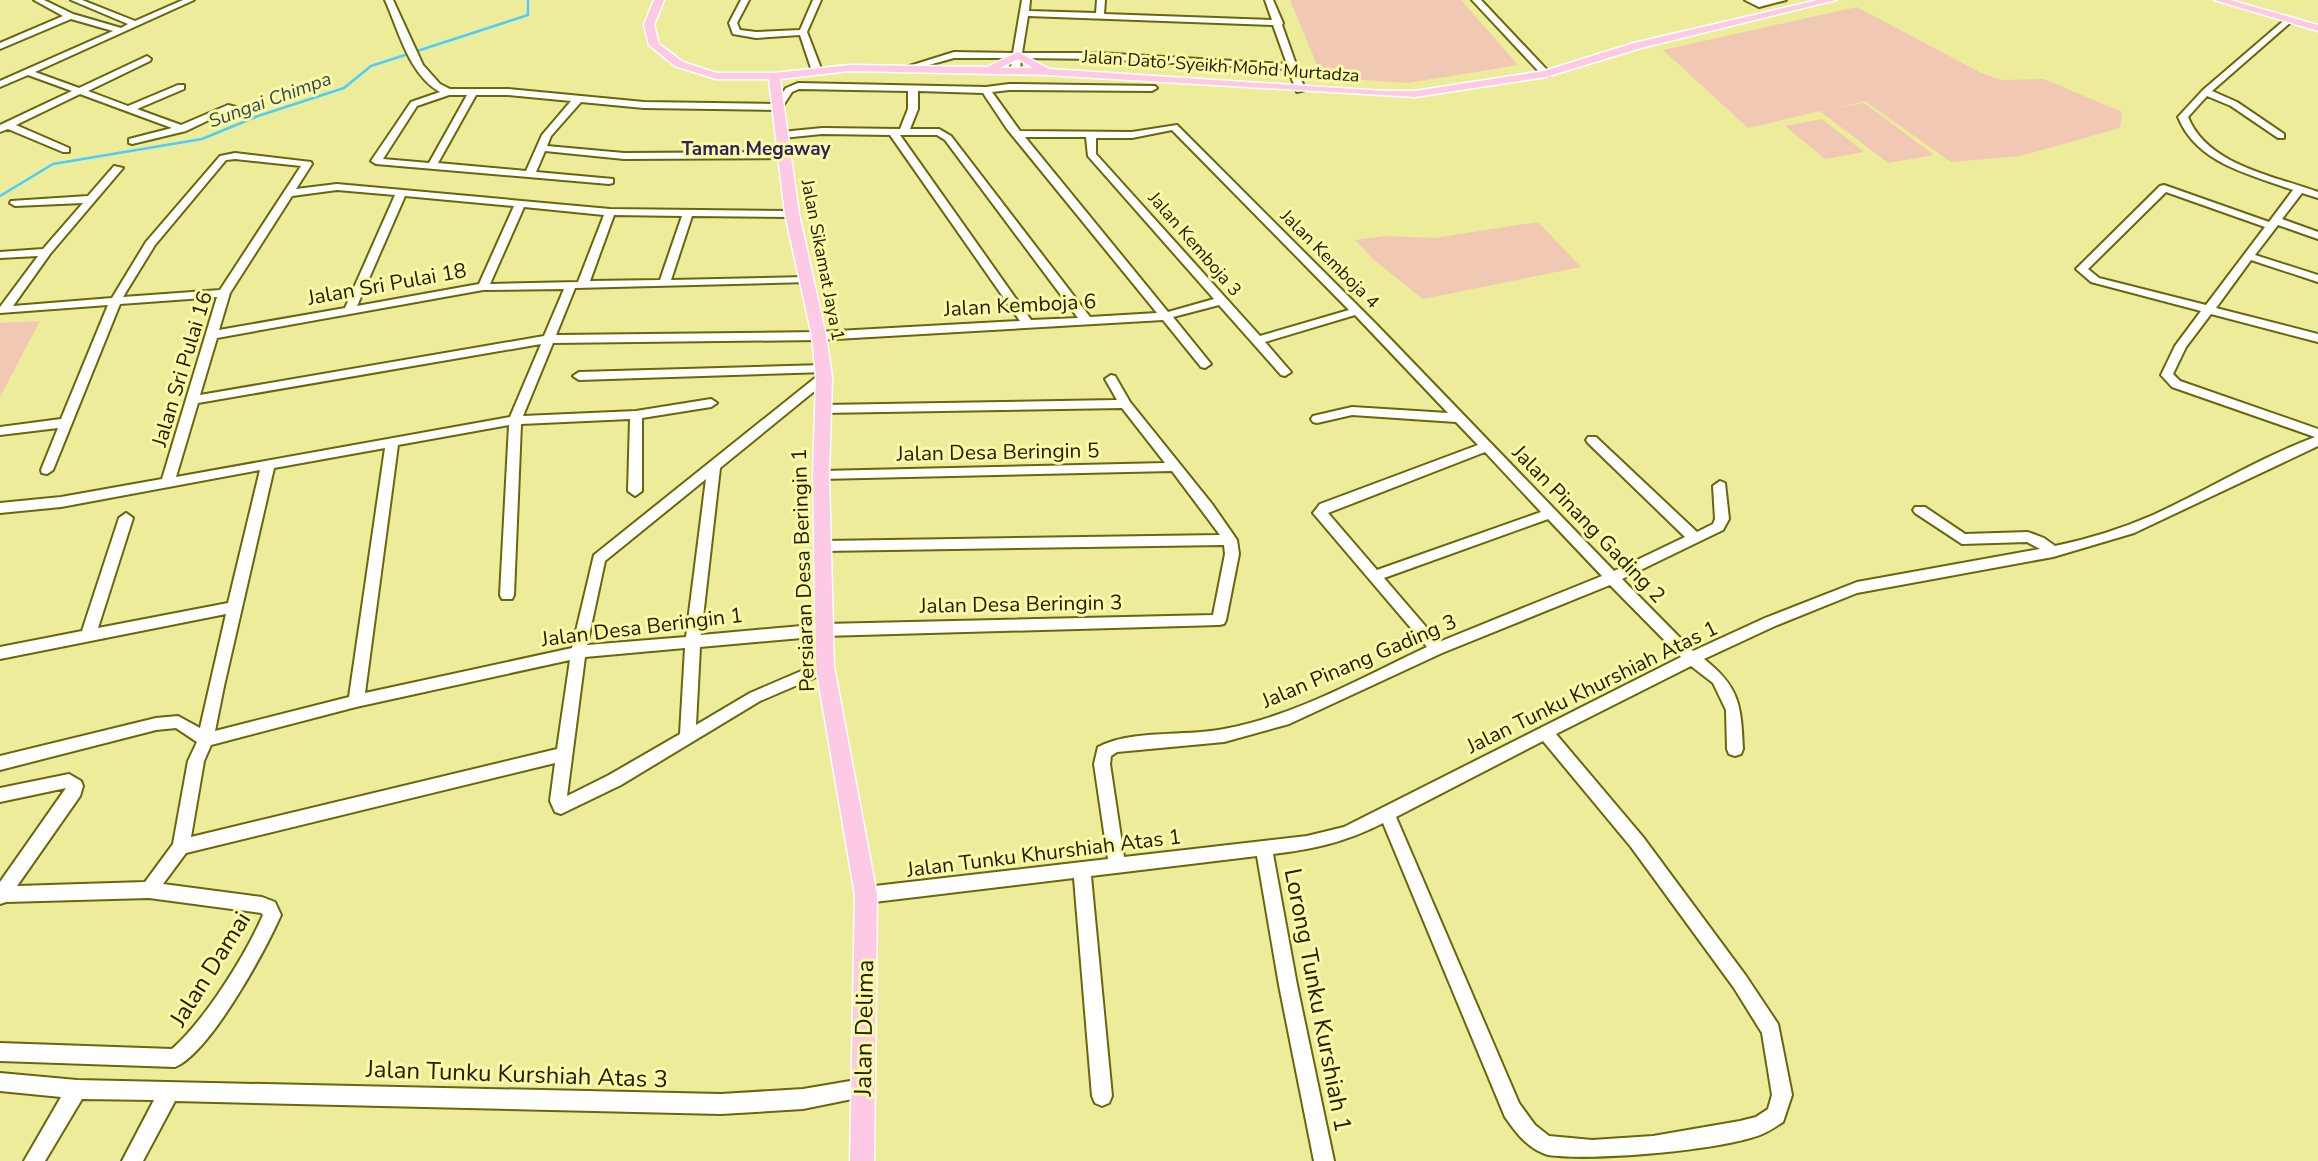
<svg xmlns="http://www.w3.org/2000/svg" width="2318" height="1161" font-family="'Nunito Sans',sans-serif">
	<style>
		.green { fill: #f1c8b4 }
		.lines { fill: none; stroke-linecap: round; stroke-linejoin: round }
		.stream { stroke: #4bcdff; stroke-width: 2.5 }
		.minor-casing { stroke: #69660b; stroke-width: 4 }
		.major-casing { stroke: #fff; stroke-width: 3 }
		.minor { fill: #fff; fill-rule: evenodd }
		.major { fill: #fdc9e4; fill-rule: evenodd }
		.labels { text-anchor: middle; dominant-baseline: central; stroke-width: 6; stroke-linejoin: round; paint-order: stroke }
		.far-street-label { font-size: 18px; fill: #212000; stroke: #faf9a7 }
		.far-water-label { font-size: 19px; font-style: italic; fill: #2f4a56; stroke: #faf9a7 }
		.far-neighbourhood-label { font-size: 19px; font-weight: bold; fill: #2d225c; stroke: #faf9a7 }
		.street-label { font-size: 21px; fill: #212000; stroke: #faf9a7 }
		.near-street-label { font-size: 24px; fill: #212000; stroke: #faf9a7 }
	</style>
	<rect width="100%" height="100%" fill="#edec9a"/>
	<g class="green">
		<path d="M1290 0H1461L1518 65 1408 83 1322 77Z"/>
		<path d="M1857 7 1981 73 2001 80 2044 79 2122 112 2120 128 2020 156 1951 162 1865 101 1836 108 1864 103 1934 155 1888 163 1820 111 1748 128 1663 50Z"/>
		<path d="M1822 119 1864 152 1825 159 1785 126Z"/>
		<path d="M1538 222 1581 267 1423 299 1373 259 1355 240 1384 236 1434 238Z"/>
		<path d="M40 321 0 397V323Z"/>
	</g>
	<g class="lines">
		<path class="stream" d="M0 196 53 164 202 139 258 116 344 88 371 66 528 15V0"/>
		<defs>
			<g id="minor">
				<path d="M34 0H44L73 14 121 28 128 24 71 0H82L135 21 183 0H194L35 72 79 88 147 56 151 59 150 61 88 91 128 106 178 85H184V89L137 109 181 125 228 105 236 107 186 131 132 144 129 143V139L172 128 80 94 16 125 69 148V152H63L8 129 0 132V125L72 91 28 75 0 87V81L113 31 71 19 0 49V43L63 16Z"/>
				<path d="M385 0H393L423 65 440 84 450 89H508L644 102 775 104 786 88 798 83 986 87 1009 84 1155 86 1157 88 1152 91 1009 90 992 92 1020 131 1132 132 1177 125 1376 324 1614 571 1685 537 1588 443 1586 440 1588 437H1596L1697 532 1713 524 1715 519 1713 486 1720 481 1725 483 1729 519 1723 530 1622 579 1693 651 1765 618 1857 582 2040 549 2027 542 1962 544 1915 513 1913 510 1915 507H1925L1965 534 2028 532 2044 538 2055 546C2088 539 2121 529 2153 515 2208 490 2259 458 2315 437L2172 387 2161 375 2175 346 2201 311 2091 282 2076 269 2160 186 2164 185 2269 222 2293 190C2250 174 2197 164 2178 117L2203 90 2288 17 2292 20 2291 22 2212 91 2237 102 2284 134V138H2278L2231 106 2207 96 2188 117C2207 165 2274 176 2318 192V198L2302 193 2282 219 2318 232V239L2278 225 2255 255 2318 275V282L2251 260 2216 308 2318 334V342L2211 314 2186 347 2173 374 2180 381 2318 429V446L2134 533 2053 557 1857 593 1775 626 1704 659C1740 687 1741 706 1743 749L1741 754 1735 756 1729 754 1727 749 1726 710 1713 683 1691 666 1556 734 1643 837 1746 976 1778 1024 1792 1095 1783 1122C1775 1127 1768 1132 1760 1135 1717 1151 1591 1161 1548 1155 1528 1149 1517 1134 1505 1117L1383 823C1346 842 1314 849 1273 854L1297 985 1334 1161H1314L1279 985 1257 856 1091 876 1112 1096 1109 1103 1102 1106 1095 1103 1092 1096 1074 878 866 903 860 900 857 895 860 890 866 887 1108 859 1094 764 1098 747C1133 729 1185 737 1224 729 1296 716 1362 677 1427 647L1313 513 1320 504 1478 445 1456 422 1352 415 1317 423 1313 422 1311 419 1313 416 1352 407 1448 413 1355 315 1265 342 1291 372 1285 376 1281 375 1219 305 1173 317 1211 364 1205 368 1201 367 1163 320 819 340 553 343 523 416 636 411 711 399 717 403 711 407 642 418V491L635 496 628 491 630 419 521 424 514 595 512 599H502L500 595 509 425 398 445 365 693 572 648 594 555 820 374H828L830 377 828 380 720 468 701 635 824 624 1213 615 1225 554 1224 545 824 551 817 546 824 541 1220 535 1172 471 821 479 815 475 821 471 1165 463 1122 408 823 413 817 409 823 405 1117 400 1105 379 1111 375 1115 376 1130 402 1212 504 1237 540 1239 554 1226 620 1224 624 1219 625 824 636 700 647 696 725 750 693 820 663H830L832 667 830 671 760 701 621 785 561 814 555 812 550 801 555 763 186 853 163 884 262 897 275 902 281 915C265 951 210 1053 175 1067L0 1061V1043L172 1049C205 1020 245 956 263 915L261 913 149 898 6 902 0 904V882L66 788 0 802V788L69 774 81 781 83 786 80 796 17 886 145 882 173 844 188 761 197 742 176 728 156 730 0 770V756L156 718 178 716 200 728 226 614 0 659V647L82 631 119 518 126 513 133 518 98 628 228 603 260 470 61 507 0 513V503L61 497 162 479 217 297 120 304 53 470 47 474 42 473 41 470 58 428 0 435V427L61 419 108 305 0 313V307L38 256 0 258V252L43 249 83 203 15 206 10 203 11 201 88 196 114 166 123 168 50 254 13 306 112 298 146 242 220 156 235 153 311 162 312 164 296 189 337 184 610 209 792 211 797 214 792 217 692 216 671 280 806 277 812 280 810 282 575 288 556 335 819 332 1020 321 890 135 822 134 782 138 777 135 782 132 822 128 900 129 908 109V91L799 89 792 92 781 109 778 110 644 108 581 102 551 136 547 146 624 153 784 152 789 155 784 158 624 159 545 151 536 172 613 179V183L609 184 376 164 371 161 411 102 440 92C409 75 399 31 385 0ZM918 91 983 93 1007 129 1157 313 1090 317 951 136 939 129H910L918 109ZM449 95H467L429 163 383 159 417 106ZM476 95H508L571 101 542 135 526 171 438 163ZM1172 130 1349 310 1260 336 1096 154V138H1132ZM900 135H937L945 140 1078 318 1031 320ZM1025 137H1086L1088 156 1214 299 1168 312ZM235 159 301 166 220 290 123 297 155 245 226 160ZM337 190 395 195 345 308 219 330 230 293 292 196ZM2166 192 2265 227 2206 305 2099 278 2088 269ZM405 196 514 206 479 284 357 306ZM524 207 604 215 578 282 490 284ZM614 215 682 216 660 280 590 281ZM564 289 544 336 200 395 217 338 483 290ZM541 344 510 417 176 477 198 403ZM385 448 349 697 215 731 224 686 274 468ZM1485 452 1541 512 1377 570 1328 513ZM706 479 686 637 587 645 605 561ZM1548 519 1602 576 1439 642 1384 578ZM1610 585 1681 657 1344 827 1307 836 1124 857 1110 764 1111 756 1117 752 1224 742 1289 724 1442 653ZM685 648 680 734 609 775 567 796 585 657ZM570 660 557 749 191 837 204 761 211 745 356 707ZM1543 741 1631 847 1734 988 1762 1033 1772 1095 1768 1109 1756 1117 1740 1121 1653 1136 1592 1140 1549 1136 1535 1125 1519 1103 1396 817Z"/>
				<path d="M741 0H749L737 23 740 30 756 32 800 30 813 0H821L807 32 822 71 820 73 812 71 800 35 756 38 733 34 729 23Z"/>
				<path d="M1022 0H1030L1029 11 1096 13 1097 0H1105L1104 14 1272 20 1265 0H1273L1283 23 1282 25 1305 90 1297 92 1288 69 1097 59 1021 58 1020 71 1015 74 1010 71 1013 58H954L907 71 903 68 954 52 1013 53ZM1028 16 1273 25 1287 64 1097 53H1022Z"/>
				<path d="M1472 0H1481L1549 72V76H1543Z"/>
				<path d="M1745 0H1786L1759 7Z"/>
				<path d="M823 365 829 369 827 372 579 380 573 376 579 372Z"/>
				<path d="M0 1073 77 1080 721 1094 803 1089 862 1079 869 1081 871 1088 869 1095 862 1097 803 1109 721 1114 175 1101 143 1161H122L154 1100 82 1099 45 1161H24L61 1097 0 1091Z"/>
			</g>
			<g id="major">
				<path d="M654 0H664L654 25 659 44 683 62 717 73H774L849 65 987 67 1018 52 1049 69 1384 91H1415L1544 71 1634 43 1818 0H1836L1641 48 1546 77 1415 97 1047 75 849 71 780 79 799 214 826 336 832 377 829 475 834 667 877 895 874 1161H850L855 895 816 667 813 475 816 377 812 336 785 214 769 79H716L675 66 649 45 644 25ZM1018 59 1033 68H1000Z"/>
				<path d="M2214 0H2230L2318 25V31Z"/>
			</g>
		</defs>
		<use href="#minor" class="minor-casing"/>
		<use href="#major" class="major-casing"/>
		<use href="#minor" class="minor"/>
		<use href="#major" class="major"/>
	</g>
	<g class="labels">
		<g class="far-street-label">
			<text transform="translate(1221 66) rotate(4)">Jalan Dato' Syeikh Mohd Murtadza</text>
			<text transform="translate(1195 244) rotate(49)">Jalan Kemboja 3</text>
			<text transform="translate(1330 259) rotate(45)">Jalan Kemboja 4</text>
			<text transform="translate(823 260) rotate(79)">Jalan Sikamat Jaya 1</text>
		</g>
		<g class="far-water-label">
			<text transform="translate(270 100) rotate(-20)">Sungai Chimpa</text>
		</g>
		<g class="far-neighbourhood-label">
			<text x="756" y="149">Taman Megaway</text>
		</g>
		<g class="street-label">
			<text transform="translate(387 284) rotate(-10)">Jalan Sri Pulai 18</text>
			<text transform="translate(1020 305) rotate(-3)">Jalan Kemboja 6</text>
			<text transform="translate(182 369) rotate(-73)">Jalan Sri Pulai 16</text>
			<text transform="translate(998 452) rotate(-1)">Jalan Desa Beringin 5</text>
			<text transform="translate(1589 524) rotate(46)">Jalan Pinang Gading 2</text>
			<text transform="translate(803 570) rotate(-92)">Persiaran Desa Beringin 1</text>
			<text transform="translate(1021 604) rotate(-1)">Jalan Desa Beringin 3</text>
			<text transform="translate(642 627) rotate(-7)">Jalan Desa Beringin 1</text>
			<text transform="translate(1359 661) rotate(-23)">Jalan Pinang Gading 3</text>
			<text transform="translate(1592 687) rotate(-26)">Jalan Tunku Khurshiah Atas 1</text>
			<text transform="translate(1044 853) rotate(-7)">Jalan Tunku Khurshiah Atas 1</text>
		</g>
		<g class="near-street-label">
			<text transform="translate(210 969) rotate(-58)">Jalan Damai</text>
			<text transform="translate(1318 1000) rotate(79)">Lorong Tunku Kurshiah 1</text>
			<text transform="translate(864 1028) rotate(-89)">Jalan Delima</text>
			<text transform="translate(517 1074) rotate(2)">Jalan Tunku Kurshiah Atas 3</text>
		</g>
	</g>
</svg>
